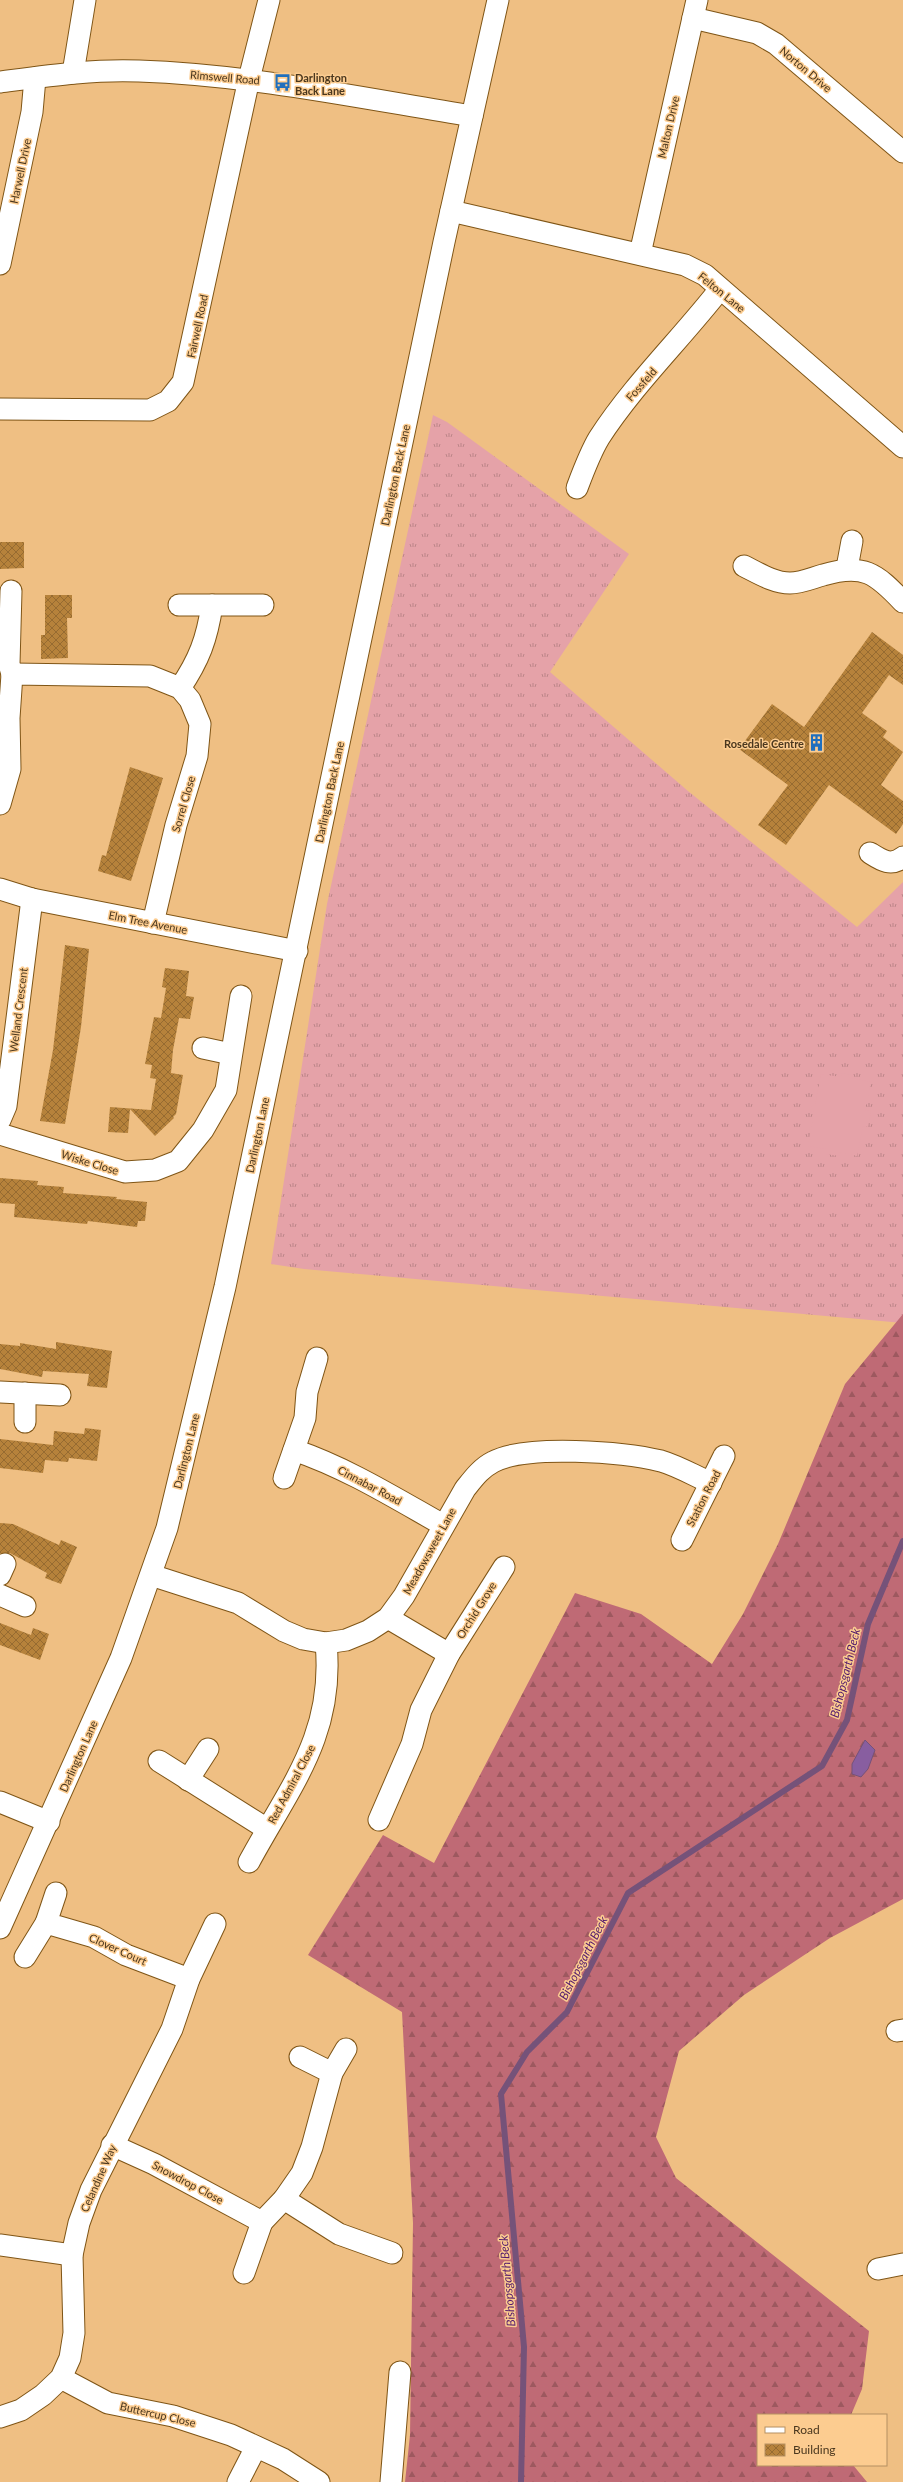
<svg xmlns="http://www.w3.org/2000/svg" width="903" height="2482" font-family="Lato,sans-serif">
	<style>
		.grass { fill: url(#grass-tufts) }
		.forest { fill: url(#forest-firs) }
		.pitch { fill: #e5a2a8 }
		.water { fill: #885ea0; stroke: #755279 }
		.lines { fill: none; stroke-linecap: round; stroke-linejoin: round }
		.stream { stroke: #755279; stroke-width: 6 }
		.building { fill: url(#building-cross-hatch) }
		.minor-casing { stroke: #7f5516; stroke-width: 23 }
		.minor { stroke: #fff; stroke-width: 21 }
		.labels { text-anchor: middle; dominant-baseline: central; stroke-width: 3; stroke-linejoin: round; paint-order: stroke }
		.street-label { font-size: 11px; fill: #4a371e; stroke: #fccc90 }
		.poi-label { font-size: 11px; font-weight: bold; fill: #4a371e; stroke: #fccc90; text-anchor: start }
		.water-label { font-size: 12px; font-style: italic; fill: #531b6d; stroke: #fccc90 }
	</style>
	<defs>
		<pattern id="grass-tufts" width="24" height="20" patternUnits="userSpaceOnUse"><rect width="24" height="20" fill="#e5a2a8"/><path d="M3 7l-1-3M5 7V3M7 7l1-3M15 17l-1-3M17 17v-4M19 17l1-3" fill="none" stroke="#bc8588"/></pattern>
		<pattern id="forest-firs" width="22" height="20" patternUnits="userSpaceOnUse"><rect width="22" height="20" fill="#bf6a75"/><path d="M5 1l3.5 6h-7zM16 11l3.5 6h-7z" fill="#9d585f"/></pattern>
		<pattern id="building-cross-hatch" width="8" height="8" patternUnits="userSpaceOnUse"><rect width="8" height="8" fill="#b6823b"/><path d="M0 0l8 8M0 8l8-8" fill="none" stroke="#966b31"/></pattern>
	</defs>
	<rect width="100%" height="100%" fill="#efbf83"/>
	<path class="grass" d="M433 415 447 422 629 554 550 672 688 791 857 927 903 882V1323L304 1269 271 1264 327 904Z"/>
	<path class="forest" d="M903 1314V1899L830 1938 744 1995 679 2051 656 2137 676 2178 869 2331 862 2389 851 2415H758V2465H853L867 2482H405L410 2435 413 2223 402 2012 308 1955 383 1835 434 1863 575 1593 641 1614 712 1664 743 1614 778 1544 845 1384Z"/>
	<path class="pitch" d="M842 1073 851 1075V1078L871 1082 865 1110 871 1111 868 1127 863 1126 857 1156 840 1152 839 1156 826 1154V1149L808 1146 814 1112 810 1111 812 1106H815L821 1074 841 1077Z"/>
	<path class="water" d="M865 1740 875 1750 868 1769 861 1777 852 1774V1764Z"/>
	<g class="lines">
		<path class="stream" d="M521 2482 524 2347 501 2094 527 2052 567 2012 628 1893 822 1766 847 1720 868 1624 903 1541"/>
	</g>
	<g class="building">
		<path d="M0 542H24V568L0 569Z"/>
		<path d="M45 595H72V618H67L68 658 41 659V635H45Z"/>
		<path d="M872 632 903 655V685L889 675 862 713 887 731 883 737 903 752 881 785 903 801V824L896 834 829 785 786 845 758 825 788 785 739 749 772 704 804 727Z"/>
		<path d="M130 767 163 778 131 881 98 871 102 855 106 856Z"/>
		<path d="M65 945 89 949 81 1027 65 1124 40 1121 53 1050Z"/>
		<path d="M165 968 189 971 186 996 194 997 190 1019 179 1018 173 1050 171 1073 183 1075 176 1114 173 1117 174 1118 155 1136 130 1109 128 1133 108 1132 110 1107 151 1110 156 1079 150 1078 152 1065 145 1064 154 1017 161 1018 166 988 162 987Z"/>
		<path d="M0 1178 38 1181 37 1185 64 1187 63 1193 117 1197 116 1199 147 1202 145 1221H138L137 1227 88 1221 87 1224 14 1217 15 1204 0 1203Z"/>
		<path d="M56 1342 112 1351 107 1388 87 1386 89 1374 43 1371 42 1377 0 1369V1344L20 1346V1343L56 1349Z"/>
		<path d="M85 1428 101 1430 97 1461 69 1458 68 1462 45 1460 43 1473 0 1468V1439L53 1445 54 1431 84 1434Z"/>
		<path d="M0 1523 13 1524 59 1545 61 1540 77 1547 61 1584 45 1578 47 1573 10 1553H0Z"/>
		<path d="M0 1623 31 1635 33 1628 49 1634 40 1660 0 1645Z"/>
	</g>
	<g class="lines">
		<defs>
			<g id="minor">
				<path d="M693 18 757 33 776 44 903 152"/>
				<path d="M73 73 85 0"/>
				<path d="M0 82C46 76 93 69 139 71 252 75 361 98 472 116"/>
				<path d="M451 211 685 265 705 275 903 447"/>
				<path d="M640 254 697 0"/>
				<path d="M0 264 32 112 35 78"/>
				<path d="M0 409 150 410 168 401 183 382 249 79 269 0"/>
				<path d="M577 488C583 472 590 453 599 438 634 384 681 339 720 289"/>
				<path d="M744 566C758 573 774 583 790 583 801 583 812 578 823 575 863 563 876 573 903 602"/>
				<path d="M847 568 852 541"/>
				<path d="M11 591 9 664 12 674"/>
				<path d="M179 605H212"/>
				<path d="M180 688C199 660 207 639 212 605H263"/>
				<path d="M0 804 10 769 9 718 12 674 150 676 180 688 190 700 200 724 197 756 176 825 153 923"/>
				<path d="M870 853C881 860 891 867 903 857"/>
				<path d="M0 889 32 899 297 951"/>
				<path d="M203 1048 231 1054"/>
				<path d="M0 1120 6 1106 32 899"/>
				<path d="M0 1134 125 1172 155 1170 178 1161 203 1130 226 1090 241 996"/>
				<path d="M0 1392 60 1395"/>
				<path d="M25 1393V1422"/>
				<path d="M294 1450C347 1468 395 1498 443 1525"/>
				<path d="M284 1478 305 1418 307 1392 317 1358"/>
				<path d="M682 1540 724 1456"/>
				<path d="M0 1575 5 1564"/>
				<path d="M151 1575 238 1603 284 1631 303 1639 326 1643 346 1640 368 1631 388 1618 404 1596 465 1489C473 1479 481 1468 493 1462 526 1444 624 1452 661 1461 678 1466 695 1476 711 1483"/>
				<path d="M0 1595 25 1606"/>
				<path d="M388 1618 449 1654"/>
				<path d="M159 1761 267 1829"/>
				<path d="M188 1780 208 1749"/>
				<path d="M0 1802 49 1822"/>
				<path d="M379 1820 412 1744 421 1710 449 1654 504 1567"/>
				<path d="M249 1862C290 1786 335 1735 326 1643"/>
				<path d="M56 1893 46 1923 94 1937 126 1955 189 1979"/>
				<path d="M0 1928 121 1658 167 1528 225 1287 444 242 498 0"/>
				<path d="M25 1957 46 1923"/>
				<path d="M897 2031 903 2030"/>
				<path d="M300 2057 332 2073"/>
				<path d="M112 2145 154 2164 262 2222 284 2199 302 2173 312 2147 332 2073 346 2049"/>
				<path d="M284 2199 339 2234 392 2253"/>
				<path d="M0 2245 72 2255"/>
				<path d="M878 2269 903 2264"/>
				<path d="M244 2273 262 2222"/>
				<path d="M61 2378 108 2403 173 2416 231 2435 283 2459 319 2482"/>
				<path d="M0 2417 21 2410 43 2395 61 2378 70 2358 74 2333 72 2255 79 2223 91 2190 172 2029 189 1979 215 1924"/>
				<path d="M238 2482 256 2447"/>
				<path d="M391 2482 400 2372"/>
			</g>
		</defs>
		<use href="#minor" class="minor-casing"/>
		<use href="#minor" class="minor"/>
	</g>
	<defs>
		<symbol id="bus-bare" viewBox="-9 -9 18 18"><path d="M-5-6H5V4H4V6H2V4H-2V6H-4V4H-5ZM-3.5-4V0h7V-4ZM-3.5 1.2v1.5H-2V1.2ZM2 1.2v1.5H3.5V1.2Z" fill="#1f6fbe" stroke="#fccc90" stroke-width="2.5" paint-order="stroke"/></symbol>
		<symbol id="building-bare" viewBox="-9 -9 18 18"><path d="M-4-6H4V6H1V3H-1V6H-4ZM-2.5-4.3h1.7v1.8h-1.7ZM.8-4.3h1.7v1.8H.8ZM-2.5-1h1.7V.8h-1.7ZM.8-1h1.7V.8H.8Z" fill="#1f6fbe" stroke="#fccc90" stroke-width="2.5" paint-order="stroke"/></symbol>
	</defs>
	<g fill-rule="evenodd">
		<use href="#bus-bare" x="270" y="70" width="25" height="25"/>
		<use href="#building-bare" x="804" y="730" width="25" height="25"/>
	</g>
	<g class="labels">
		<g class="street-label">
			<text transform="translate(806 69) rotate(40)">Norton Drive</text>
			<text transform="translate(225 77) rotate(5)">Rimswell Road</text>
			<text transform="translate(668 127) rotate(-77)">Malton Drive</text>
			<text transform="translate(20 171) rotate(-78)">Harwell Drive</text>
			<text transform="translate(722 292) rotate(39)">Felton Lane</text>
			<text transform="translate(197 326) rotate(-78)">Fairwell Road</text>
			<text transform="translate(641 384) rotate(-49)">Fossfeld</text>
			<text transform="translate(395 475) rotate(-78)">Darlington Back Lane</text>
			<text transform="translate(329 792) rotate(-78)">Darlington Back Lane</text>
			<text transform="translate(183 804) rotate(-74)">Sorrel Close</text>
			<text transform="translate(148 922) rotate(11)">Elm Tree Avenue</text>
			<text transform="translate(18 1010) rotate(-83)">Welland Crescent</text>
			<text transform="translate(257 1135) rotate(-78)">Darlington Lane</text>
			<text transform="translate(90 1162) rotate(17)">Wiske Close</text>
			<text transform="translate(186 1451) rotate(-76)">Darlington Lane</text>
			<text transform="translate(370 1485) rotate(28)">Cinnabar Road</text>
			<text transform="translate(703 1498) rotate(-63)">Station Road</text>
			<text transform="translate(429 1551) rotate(-61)">Meadowsweet Lane</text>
			<text transform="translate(476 1610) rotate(-58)">Orchid Grove</text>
			<text transform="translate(78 1756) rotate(-66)">Darlington Lane</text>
			<text transform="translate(291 1784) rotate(-62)">Red Admiral Close</text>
			<text transform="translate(118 1949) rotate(24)">Clover Court</text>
			<text transform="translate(98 2178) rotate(-66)">Celandine Way</text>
			<text transform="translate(188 2182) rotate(28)">Snowdrop Close</text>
			<text transform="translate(158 2414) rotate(13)">Buttercup Close</text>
		</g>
		<g class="poi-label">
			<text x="295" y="77">Darlington<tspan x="295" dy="13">Back Lane</tspan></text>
			<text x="804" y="743" text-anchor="end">Rosedale Centre</text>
		</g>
		<g class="water-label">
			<text transform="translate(845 1673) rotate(-76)">Bishopsgarth Beck</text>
			<text transform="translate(583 1958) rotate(-63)">Bishopsgarth Beck</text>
			<text transform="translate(507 2281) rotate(-95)">Bishopsgarth Beck</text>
		</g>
	</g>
	<rect x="757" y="2414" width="130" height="52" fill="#fccc90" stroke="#b59062"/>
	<rect x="765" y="2427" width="20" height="6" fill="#ffffff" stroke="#b59062"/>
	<text x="793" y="2434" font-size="12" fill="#4a371e">Road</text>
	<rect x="765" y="2444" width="20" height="12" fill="url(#building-cross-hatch)" stroke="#b59062"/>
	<text x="793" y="2454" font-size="12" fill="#4a371e">Building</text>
</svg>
